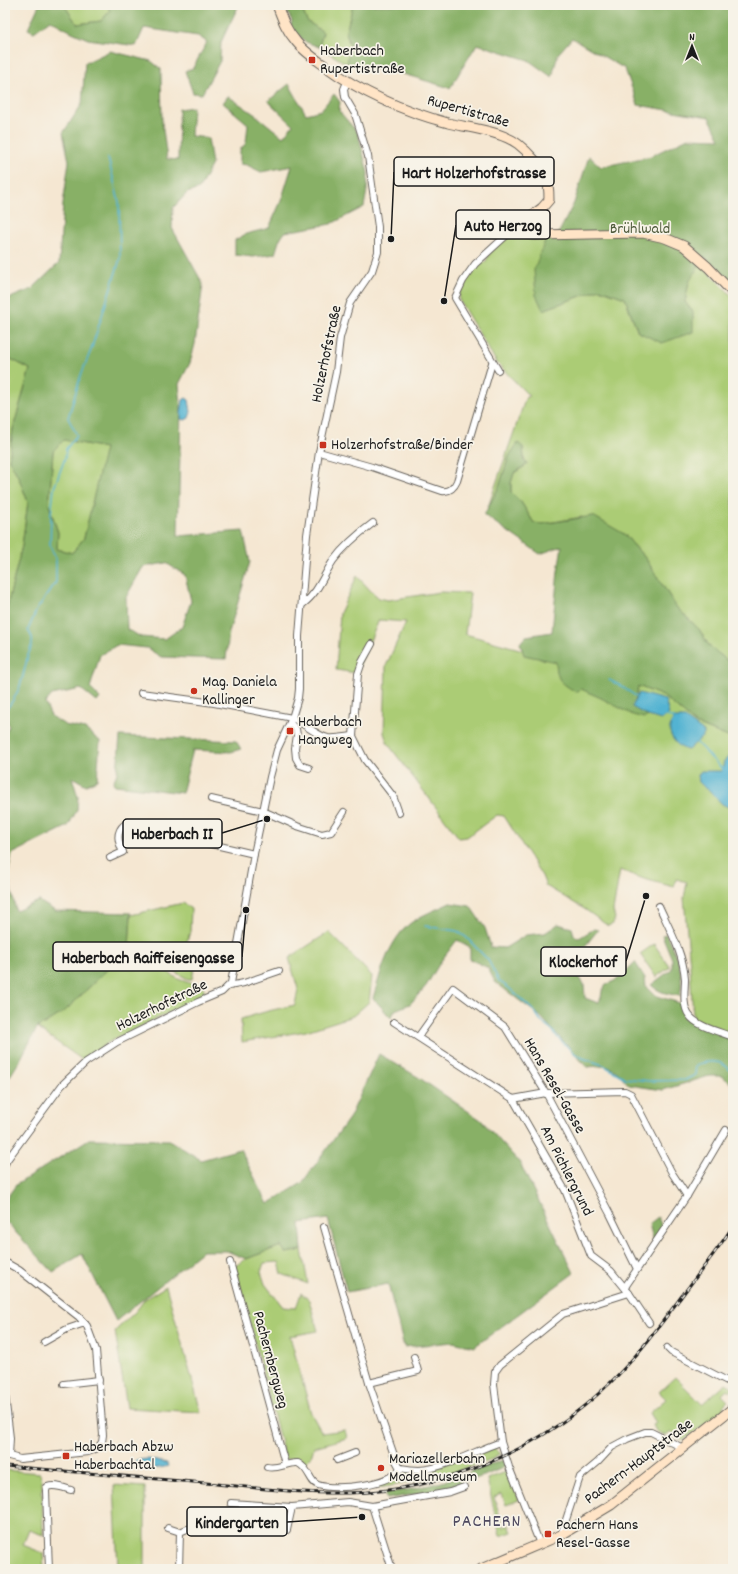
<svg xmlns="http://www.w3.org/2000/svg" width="738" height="1574" font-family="Dekko,sans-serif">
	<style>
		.green { fill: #abcc75; stroke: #647448 }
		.forest { fill: #88b066; stroke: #526641; fill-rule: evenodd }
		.water { fill: #53b3d2; stroke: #386877 }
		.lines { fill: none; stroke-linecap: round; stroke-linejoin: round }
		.stream { stroke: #53b3d2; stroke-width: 1.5 }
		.minor-casing { stroke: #68635c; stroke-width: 8 }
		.secondary-casing { stroke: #68635c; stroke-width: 11 }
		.minor { stroke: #fff; stroke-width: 6 }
		.secondary { stroke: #ffe4c6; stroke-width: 9 }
		.rail-casing { stroke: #1c1c1c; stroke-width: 3 }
		.rail { stroke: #f7f3e8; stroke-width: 1.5; stroke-dasharray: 4.5; stroke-linecap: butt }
		.poi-dot { fill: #c8321e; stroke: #f7f3e8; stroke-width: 1.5 }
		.labels { text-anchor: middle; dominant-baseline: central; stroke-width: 3.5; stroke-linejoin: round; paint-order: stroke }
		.poi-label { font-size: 16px; fill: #1c1c1c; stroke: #f7f3e8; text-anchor: start }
		.street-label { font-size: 16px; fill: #1c1c1c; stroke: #f7f3e8 }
		.park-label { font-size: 16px; fill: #4e5a3b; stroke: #f7f3e8 }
		.quarter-label { font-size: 18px; letter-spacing: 1px; fill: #4f4a60; stroke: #f7f3e8 }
		.leader { fill: none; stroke: #1c1c1c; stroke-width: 1.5 }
		.callout-dot { fill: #1c1c1c; stroke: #f7f3e8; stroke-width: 1.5 }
		.callout { fill: #f7f3e8; stroke: #1c1c1c; stroke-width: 1.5 }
		.callout-label { font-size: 17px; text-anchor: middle; font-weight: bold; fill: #1c1c1c }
	</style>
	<rect width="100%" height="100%" fill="#f7f3e8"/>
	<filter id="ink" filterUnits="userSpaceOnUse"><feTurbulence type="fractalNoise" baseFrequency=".025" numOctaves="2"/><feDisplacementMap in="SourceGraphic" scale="8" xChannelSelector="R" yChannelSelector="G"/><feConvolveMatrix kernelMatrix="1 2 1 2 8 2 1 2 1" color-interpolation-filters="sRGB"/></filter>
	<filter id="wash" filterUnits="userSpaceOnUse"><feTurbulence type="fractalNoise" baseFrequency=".012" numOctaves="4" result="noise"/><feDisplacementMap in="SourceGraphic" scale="16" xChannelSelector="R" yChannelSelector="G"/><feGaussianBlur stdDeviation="0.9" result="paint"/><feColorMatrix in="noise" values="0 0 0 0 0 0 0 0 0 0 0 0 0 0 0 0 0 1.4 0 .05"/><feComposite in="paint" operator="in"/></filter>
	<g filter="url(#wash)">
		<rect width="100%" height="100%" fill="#f5e7d2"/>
		<g class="green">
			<path d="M64 5H107L110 11 101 21 77 24Z"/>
			<path d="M300 5H353L346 32 350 46 347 64 319 47 323 32 307 21Z"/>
			<path d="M514 232 527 238H556L543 310 600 289 625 298 638 332 693 312 685 302 689 282 700 263 733 297V665L709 646 699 629 677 608 646 559 624 534 582 517 542 524 534 523 521 502 511 492V483L514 473 525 466 523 447 509 456 499 487 487 510 526 397 529 396 497 363 459 300C458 284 471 272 481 260L485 263 491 250Z"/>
			<path d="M5 356 30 369 13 429 9 460 18 476 28 502 22 546 5 615Z"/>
			<path d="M64 440 106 448 84 538 72 553 57 549 58 532 49 505 53 451Z"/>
			<path d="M357 576 371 591 379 598 388 600 440 592 470 593 465 634 603 672 663 696 696 724 733 739V1035L709 1027 693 1017 690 966 684 898 687 882 676 879 674 887 644 879 620 870 613 911 615 918 613 924 608 926 586 910 546 886 542 876 504 816 497 815 467 837 459 838 388 744 384 733 386 666 406 622 379 620 356 673 336 670 340 613Z"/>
			<path d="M183 903 191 909 190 932 185 947 203 955 202 961 195 965 192 979H188L129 948 131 915Z"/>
			<path d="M329 932 372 976 369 1002 353 1016 306 1031 242 1042 241 1019 268 1011 295 1005 298 989 289 958Z"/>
			<path d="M654 944 670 967 656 977 640 954Z"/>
			<path d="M127 950 159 966 178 979 204 988V996L109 1042 84 1061 37 1028 64 1012Z"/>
			<path d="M281 1246 286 1253 302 1250 308 1284 282 1274 279 1262 264 1263 261 1272 265 1284 283 1307 296 1308 301 1293 309 1300 318 1331 290 1336 311 1413 322 1433 345 1430 347 1438 314 1447 311 1457 306 1462 298 1459H285L235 1266 246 1259Z"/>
			<path d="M166 1286 201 1412 127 1408 115 1331 136 1311 145 1299Z"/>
			<path d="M675 1377 702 1404 726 1383 733 1387V1389L729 1392 727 1390 722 1395 728 1401 723 1406 724 1409 723 1411 683 1441 671 1432 666 1436 656 1431 653 1425 656 1423 650 1413 666 1399 659 1392Z"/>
			<path d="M494 1447 501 1454 497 1455 495 1458 441 1477 385 1487 342 1490 369 1487 395 1478 404 1472 416 1473Z"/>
			<path d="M5 1470 40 1473 42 1480 43 1535 29 1530 23 1545 43 1553 44 1569H5Z"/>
			<path d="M506 1472 509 1473 519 1500 506 1505 502 1494 494 1497 503 1527 509 1525 512 1532 500 1536 487 1479Z"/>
			<path d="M114 1485 145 1487V1569H118Z"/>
		</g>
		<g class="forest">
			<path d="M39 5H64L77 24 101 21 110 11 107 5H239L221 42 220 61 202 94 193 93 185 71 193 68 207 42 198 36 144 28 136 46 88 39 72 32 50 20 34 32 28 29Z"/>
			<path d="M284 5H300L307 21 323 32 319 47 306 42 290 28 292 21Z"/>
			<path d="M353 5H733V287L704 257 689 282 685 302 693 312V332L662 343 638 332 625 298 600 289 543 310 536 295 534 270 545 241 556 238 574 203 589 156 601 167 651 156 688 138 720 139 709 117 638 105 625 69 572 38 558 54 552 77 528 60 477 44 450 88 400 73 347 64 350 46 346 32Z"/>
			<path d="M110 51 151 61 161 69 162 122 167 159 178 160 179 109 193 107 191 136 208 138 212 164 199 189 187 193 173 208 172 228 203 284 195 344 190 363 179 384 181 407 178 536 243 531 250 562 229 632 226 659 161 657 147 648 117 645 100 655 90 688 100 698 97 702 81 689 52 695 45 703 51 716 65 725 85 729 100 741 97 780 86 785 72 777 78 797 77 810 68 826 12 854 8 875 16 911 39 901 55 911 131 913 129 948 64 1012 37 1028 19 1062 5 1084V735L9 726 5 714V615L22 546 28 502 18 476 9 460 13 429 30 369 5 356V300L32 289 59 263 63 204 69 161 63 133 82 104 85 63ZM64 440 105 448 84 538 72 553 57 549 58 533 49 505 53 451ZM166 563 185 575 191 601 182 627 165 639 141 637 127 629 126 597 143 567Z"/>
			<path d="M289 84 306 114 321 110 334 94 340 102 339 111 358 133 368 173 367 190 364 207 331 224 285 232 279 241 275 254 253 257 235 255V240L246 234 269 228 281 201 292 166 261 172 247 165 240 164V150L246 143 248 124 223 103 228 96 257 116 283 137 293 125 268 101Z"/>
			<path d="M518 443 523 447 524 461 527 463 525 466 514 473 511 483V492L521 502 534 523 542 524 593 516 624 534 646 559 677 608 699 629 709 646 733 665V739L696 724 663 696 638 686 635 704 651 715 644 718 633 715 601 698 581 689 576 692C560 682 557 681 556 662L524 655 520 643 526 636 552 632 558 571 562 546 540 554 484 515 499 487 509 456Z"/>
			<path d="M120 736 236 741 241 749 231 752 193 750 182 793 115 785 113 783 117 773Z"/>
			<path d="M450 903 470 906 485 928 491 947 505 948 526 935 545 933 558 924 572 928 574 935 579 938 594 929 598 930 577 956 575 964 577 974 584 984 585 998 598 1003 601 998 602 991 606 985 618 979 635 962 645 978 646 987 654 995 683 1004 689 1018 733 1040V1090L732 1084 722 1076H709L663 1090 629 1085C613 1066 611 1065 587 1067L540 1016 495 982 488 968 470 959V947L457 940 441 961 426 986 410 1004 395 1010 391 1018 373 998C381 971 389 939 412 922 423 914 438 909 450 903Z"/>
			<path d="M666 934C676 955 685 972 680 996 670 994 659 993 651 985L672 969V959L662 935Z"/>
			<path d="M379 1054 418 1077 481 1120 520 1163 574 1273 474 1347 453 1342 404 1347 388 1284 347 1292 328 1219 300 1223 302 1250 286 1253 281 1246 246 1259 227 1251H202L116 1321 82 1254 53 1272 5 1221V1200L16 1185 89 1139 169 1140 201 1160 240 1149 268 1204 302 1183 350 1117Z"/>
			<path d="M658 1217 663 1230 654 1242 649 1224Z"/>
			<path d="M503 1460 505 1467 484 1476 459 1484 447 1489 387 1499 383 1493 407 1490 439 1483Z"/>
		</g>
		<g class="water">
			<path d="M186 398 189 400 191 412 189 418 185 420 181 419V413L183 400Z"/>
			<path d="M639 693 665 700 669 714 661 720 648 716 632 707Z"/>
			<path d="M674 718H685L704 732V735L688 750C679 749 668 736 670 727 671 724 673 721 674 718Z"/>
			<path d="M733 753V809H732L722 804 709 790 704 787 699 782 698 775 701 771H722L724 761Z"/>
			<path d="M148 1459 167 1463 168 1466C159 1469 144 1470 135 1465L134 1462 136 1460Z"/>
		</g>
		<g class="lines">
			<g class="stream">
				<path d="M609 680 621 686 637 697"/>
				<path d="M5 710C19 697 23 677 27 659 28 652 34 646 32 638 32 636 29 632 28 630L37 609 56 582V559L50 546 51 514 54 488 65 458 66 449 77 435 68 418 81 375 91 350 120 259 119 202 108 158"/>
				<path d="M665 715 675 719"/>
				<path d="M696 742 724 771"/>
				<path d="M425 926 457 931 466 937 488 960 499 981 509 988 535 1012 541 1021 552 1030 558 1038 574 1053 583 1058 603 1065 625 1078 649 1081 685 1080 695 1075 696 1065C710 1060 725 1059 733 1075"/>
			</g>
		</g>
	</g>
	<g filter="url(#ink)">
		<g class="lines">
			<defs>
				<g id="minor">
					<path d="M498 370 455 298 463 281 475 264 509 233 522 227"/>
					<path d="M319 452 372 467 442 491C450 492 454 488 457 481L492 363"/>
					<path d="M303 604C318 593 323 576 333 561 344 546 358 534 373 523"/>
					<path d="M141 693 214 703 292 718C304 723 317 736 328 738 336 739 345 737 353 736L365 760 393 796 399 813"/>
					<path d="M290 723 296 729 297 735 295 748 296 758 300 765 309 768"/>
					<path d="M353 736 358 674 362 662 372 644"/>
					<path d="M211 799 263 811 297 826 322 834 331 832 344 812"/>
					<path d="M110 858 123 852C118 842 115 832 125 824L254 854"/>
					<path d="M659 906C670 930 683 953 685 979 685 990 682 1005 689 1015 697 1027 721 1032 733 1037"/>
					<path d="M229 986 244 983 279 971"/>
					<path d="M394 1022 513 1099 546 1093 625 1091 631 1094 672 1173 687 1196"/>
					<path d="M418 1037 453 988 505 1027 546 1093 610 1214 637 1269"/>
					<path d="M513 1099 565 1190 591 1256 611 1271 629 1293 563 1314 500 1365 495 1372 494 1384 501 1442 509 1467 540 1544"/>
					<path d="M5 1164 7 1160 62 1085 86 1062 117 1042 198 1002 222 992 231 983 254 854 270 777 277 750 292 718 298 698 299 689V636L307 535 319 452 336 372 340 338 350 303 372 271 378 252V227L368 156 355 114 345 97 344 89 347 82"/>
					<path d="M324 1227 369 1383 396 1461 400 1468"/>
					<path d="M5 1262 19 1270 79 1317 87 1326 96 1350 103 1435 102 1442 98 1448 88 1452 20 1459 5 1455"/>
					<path d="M230 1262 285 1464"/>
					<path d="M625 1287 687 1196 726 1130"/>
					<path d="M629 1293 649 1323"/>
					<path d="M44 1342 67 1329 85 1323"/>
					<path d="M667 1348 671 1352 733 1384"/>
					<path d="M369 1383 418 1371 414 1357"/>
					<path d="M64 1384 99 1380"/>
					<path d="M5 1395 10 1438 9 1456"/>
					<path d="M337 1460 355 1453"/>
					<path d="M267 1467C278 1470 287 1462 298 1463 310 1469 309 1482 318 1485 334 1491 393 1485 400 1468"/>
					<path d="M400 1468C406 1469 413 1470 419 1470 444 1469 476 1450 501 1442"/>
					<path d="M231 1503 292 1507 348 1502 372 1506 392 1569"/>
					<path d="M372 1506 450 1492 464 1487"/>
					<path d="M168 1528 180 1532"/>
					<path d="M561 1535 580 1477 598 1462 612 1447 627 1439 645 1432H651L683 1448"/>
					<path d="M49 1569 46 1491 47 1487C55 1484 64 1488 71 1490"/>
					<path d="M179 1569 180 1532 187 1529 234 1532 287 1530 292 1507"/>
				</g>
				<g id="secondary">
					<path d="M277 5C282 18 286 30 295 40 302 50 314 58 325 66 362 93 403 111 448 123 469 128 501 131 518 144 528 152 540 165 546 176 549 183 549 193 549 200L542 208 526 220 522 227C524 235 530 235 537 235L643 233 665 238 684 246 708 267 733 293"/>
					<path d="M481 1569 561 1535 611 1505 733 1408"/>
				</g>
			</defs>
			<use href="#minor" class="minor-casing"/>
			<use href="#secondary" class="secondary-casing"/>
			<use href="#minor" class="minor"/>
			<use href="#secondary" class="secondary"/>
			<defs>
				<path id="rail" d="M5 1466C72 1472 139 1478 205 1483 252 1487 300 1494 348 1493 444 1491 539 1451 609 1384 636 1358 658 1328 681 1297 698 1274 717 1251 733 1226"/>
			</defs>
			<use href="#rail" class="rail-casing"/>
			<use href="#rail" class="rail"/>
		</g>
	</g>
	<g class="poi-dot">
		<rect x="308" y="56" width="8" height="8" rx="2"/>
		<rect x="319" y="441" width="8" height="8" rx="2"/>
		<circle cx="194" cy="691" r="4"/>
		<rect x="286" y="727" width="8" height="8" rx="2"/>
		<rect x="62" y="1452" width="8" height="8" rx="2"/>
		<circle cx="381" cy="1468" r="4"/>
		<rect x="544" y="1530" width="8" height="8" rx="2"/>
	</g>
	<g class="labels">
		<g class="poi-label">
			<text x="320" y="51">Haberbach<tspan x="320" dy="18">Rupertistraße</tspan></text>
			<text x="331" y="445">Holzerhofstraße/Binder</text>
			<text x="202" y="682">Mag. Daniela<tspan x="202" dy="18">Kallinger</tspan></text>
			<text x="298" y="722">Haberbach<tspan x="298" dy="18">Hangweg</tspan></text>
			<text x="74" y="1447">Haberbach Abzw<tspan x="74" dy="18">Haberbachtal</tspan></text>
			<text x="389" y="1459">Mariazellerbahn<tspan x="389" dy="18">Modellmuseum</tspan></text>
			<text x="556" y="1525">Pachern Hans<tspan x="556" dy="18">Resel-Gasse</tspan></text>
		</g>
		<g class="street-label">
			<text transform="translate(468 112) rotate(16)">Rupertistraße</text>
			<text transform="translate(327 354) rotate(-78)">Holzerhofstraße</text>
			<text transform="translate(162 1006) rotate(-26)">Holzerhofstraße</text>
			<text transform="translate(554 1086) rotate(60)">Hans Resel-Gasse</text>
			<text transform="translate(566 1171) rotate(63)">Am Pichlergrund</text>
			<text transform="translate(270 1360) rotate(75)">Pachernbergweg</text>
			<text transform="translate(639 1462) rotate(-37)">Pachern-Hauptstraße</text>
		</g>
		<g class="park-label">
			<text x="640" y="229">Brühlwald</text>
		</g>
		<g class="quarter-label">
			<text x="487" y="1522">PACHERN</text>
		</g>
	</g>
	<path class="leader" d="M391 239L394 172M444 301L456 225M267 819L222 833M246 910L242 957M646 896L626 961M362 1517L287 1522"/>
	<g class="callout-dot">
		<circle cx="391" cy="239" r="4"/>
		<circle cx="444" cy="301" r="4"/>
		<circle cx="267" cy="819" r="4"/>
		<circle cx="246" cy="910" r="4"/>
		<circle cx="646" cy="896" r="4"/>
		<circle cx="362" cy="1517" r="4"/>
	</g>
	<g class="callout">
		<rect x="394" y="157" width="160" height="29" rx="4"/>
		<rect x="456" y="210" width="94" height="29" rx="4"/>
		<rect x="123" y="819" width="99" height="29" rx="4"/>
		<rect x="53" y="942" width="189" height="29" rx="4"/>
		<rect x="541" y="947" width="85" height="29" rx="4"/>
		<rect x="187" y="1507" width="100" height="29" rx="4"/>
	</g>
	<g class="callout-label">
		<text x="474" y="178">Hart Holzerhofstrasse</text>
		<text x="503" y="231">Auto Herzog</text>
		<text x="172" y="839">Haberbach II</text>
		<text x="148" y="963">Haberbach Raiffeisengasse</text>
		<text x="583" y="967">Klockerhof</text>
		<text x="237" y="1528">Kindergarten</text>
	</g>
	<rect width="738" height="1574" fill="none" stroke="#f7f3e8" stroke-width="20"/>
	<g transform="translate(692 46)" stroke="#f7f3e8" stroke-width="3" paint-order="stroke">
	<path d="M0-3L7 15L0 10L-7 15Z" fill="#1c1c1c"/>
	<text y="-6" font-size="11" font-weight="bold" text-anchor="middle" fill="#1c1c1c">N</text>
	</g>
</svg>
